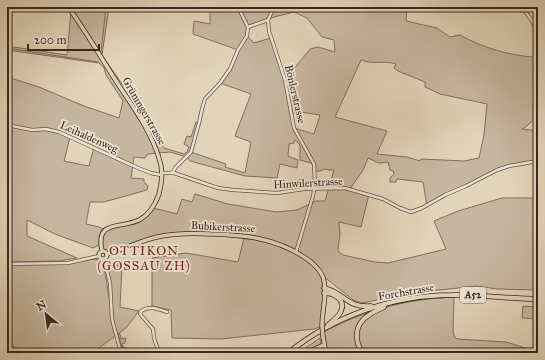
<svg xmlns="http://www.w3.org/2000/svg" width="545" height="360" font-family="'IM FELL Great Primer',serif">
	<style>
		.green { fill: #c6b69f; stroke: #816e5e; fill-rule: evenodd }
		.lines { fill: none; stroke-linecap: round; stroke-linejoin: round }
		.stream { stroke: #7e6b5b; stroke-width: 1 }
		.minor-casing { stroke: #665245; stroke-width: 4 }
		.major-casing { stroke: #3c261e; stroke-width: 5 }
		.highway-casing { stroke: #3c261e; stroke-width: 5.5 }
		.minor { stroke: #ece3d2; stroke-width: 2.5 }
		.major { stroke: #e2d4b9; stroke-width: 3.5 }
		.highway { stroke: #e2d4b9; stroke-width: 4 }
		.major-bridge-casing { stroke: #3c261e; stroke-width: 5; stroke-linecap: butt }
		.major-bridge { stroke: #e2d4b9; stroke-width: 3.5 }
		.labels { text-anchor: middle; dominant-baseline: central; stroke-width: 3.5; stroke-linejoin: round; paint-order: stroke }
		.shield { fill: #ece3d2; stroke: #715f54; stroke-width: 1 }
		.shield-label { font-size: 10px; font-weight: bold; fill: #3c261e }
		.street-label { font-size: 11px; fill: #3c261e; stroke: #ece3d2 }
		.quarter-label { font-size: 13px; letter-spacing: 1px; fill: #7a1f14; stroke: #ece3d2 }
	</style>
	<rect width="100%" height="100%" fill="#e2d4b9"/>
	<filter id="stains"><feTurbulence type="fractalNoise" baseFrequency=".005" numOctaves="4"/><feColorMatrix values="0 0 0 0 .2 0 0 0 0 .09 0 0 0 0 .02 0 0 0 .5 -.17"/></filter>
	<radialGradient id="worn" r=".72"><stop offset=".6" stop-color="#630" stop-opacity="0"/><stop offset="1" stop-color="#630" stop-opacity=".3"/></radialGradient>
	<g class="green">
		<path d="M68 7H109L102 55 122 84 127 86 126 88 164 148 184 154 187 152 189 147 184 144 187 136 191 137 196 122 199 123 191 152 226 164 225 167 245 173 251 142 235 136 251 94 220 83 230 69 238 50 193 34 194 21 210 24V7H407L406 21 437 28 450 37 460 35C481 47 508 55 532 57L535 52 538 54V83L534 84C537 102 541 119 522 129L538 131V161L501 168 466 186 450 192 427 206 423 182 397 179 396 182H390V178L394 174 393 171 390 170 388 162 379 163 368 158 363 170 350 189 369 194 361 227 339 222 340 235 338 248V251L343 255 375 262 388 263 446 249 434 221 458 211 502 198H538V290L497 289 477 286 411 293 362 303 353 300 327 279 324 280V288L322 326 314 329 221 339 172 338 171 310 152 306V258L186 253 238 262 244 238 219 234 161 236 107 254 103 251 101 244 93 248 55 234 27 220V236L77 258 59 261 7 262V77L39 87 84 106 119 118 123 101 106 75 104 68 99 63 7 50V46L67 55 71 12ZM294 12 307 18 322 37 334 40 335 52 318 47 310 49 285 80 271 38 254 43 247 36 248 27 274 17ZM361 60C373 65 384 60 396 64L394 68 398 71 425 82V87L440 94 487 104 484 135 479 158 464 161 421 159 420 161 407 157 377 154 387 131 335 117ZM301 112 320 115 314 134 294 128 291 114ZM70 137 94 147 89 166 64 161ZM295 140 300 145V160L314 164 315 171H321V170L327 169 328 170H334L325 201H316L297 210 276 212 228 204 195 194 192 202 182 199 177 214 153 208 138 221 105 230 99 227 86 224 90 202H104L147 190 148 186 144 182V179L131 178 134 157 145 158 148 154 170 152 187 157 190 161 245 176 277 178 280 164 297 168 298 160 288 156 289 144 294 143Z"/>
		<path d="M95 259C108 262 106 290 110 301L111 290 106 266 122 265 120 307 139 311 126 328 118 334H120L121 339 126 338 125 343 122 344 123 347H125L126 350 123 351 118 334 92 353H7V264L67 263Z"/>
		<path d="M454 297 453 331 455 338 458 339 506 342 538 352V353H309L324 345 322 333C364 310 407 299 454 297Z"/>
		<path d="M523 306 538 307V319L522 318Z"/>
		<path d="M320 338 321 344 304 353H298Z"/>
	</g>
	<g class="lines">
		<g class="stream">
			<path d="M7 48 98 62"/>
			<path d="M101 53 106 7"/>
		</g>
		<defs>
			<g id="minor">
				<path d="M274 7 268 20 269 31 285 80 294 128 314 164 315 185 313 196 296 252"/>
				<path d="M522 7 532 21 538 34"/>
				<path d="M248 27 268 20"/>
				<path d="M7 125 32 130 46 129 59 132 138 168 151 173 161 175"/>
				<path d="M162 173H174L218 188 233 190 277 193 304 189 345 188 383 199 400 208 411 212 422 208 445 195 466 186 497 170 509 166 538 161"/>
				<path d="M172 173 176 167 191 152 199 123 202 109 205 99 220 83 230 69 238 50 247 36 248 27 238 7"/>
				<path d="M104 259 110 283 112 319 121 353"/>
				<path d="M7 264 68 263 99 256"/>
				<path d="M7 345 23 353"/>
				<path d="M159 353 154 338 153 329 140 314 141 311C149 305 158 309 167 312"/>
			</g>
			<g id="major">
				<path d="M68 7C86 31 101 58 118 84 133 107 151 131 159 158 163 169 162 183 159 194 155 205 149 215 139 220 121 229 95 219 102 251"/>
				<circle cx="103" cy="255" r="4"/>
				<path d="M107 254C126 249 143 239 162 236 178 233 194 233 211 234 245 235 275 238 304 257 312 262 319 268 323 277 328 292 322 310 322 326"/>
				<path d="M323 337 326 353"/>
			</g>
			<g id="highway">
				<path d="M324 288C345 293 346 308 371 306"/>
				<path d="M324 293C334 293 346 300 341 311 339 317 332 321 328 325"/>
				<path d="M288 353C334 316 393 295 452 295 481 294 509 299 538 299"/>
				<path d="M307 353 324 345"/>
				<path d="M361 353C360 348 357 343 357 338 355 320 371 313 384 307"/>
			</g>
		</defs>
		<use href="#minor" class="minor-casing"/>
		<use href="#major" class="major-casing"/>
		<use href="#highway" class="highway-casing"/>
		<use href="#minor" class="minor"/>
		<use href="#major" class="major"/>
		<use href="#highway" class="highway"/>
		<defs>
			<path id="major-bridge" d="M322 326 323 337"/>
		</defs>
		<use href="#major-bridge" class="major-bridge-casing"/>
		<use href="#major-bridge" class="major-bridge"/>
	</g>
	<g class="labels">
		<rect class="shield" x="460" y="287" width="26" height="16" rx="3"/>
		<g class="shield-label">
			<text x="473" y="295">A52</text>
		</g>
		<g class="street-label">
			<text transform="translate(295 94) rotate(77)">Bönlerstrasse</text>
			<text transform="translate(144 111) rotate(60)">Grüningerstrasse</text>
			<text transform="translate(89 137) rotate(24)">Leihaldenweg</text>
			<text transform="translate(308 183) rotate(-3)">Hinwilerstrasse</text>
			<text transform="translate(223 227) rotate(3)">Bubikerstrasse</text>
			<text transform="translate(406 292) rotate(-10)">Forchstrasse</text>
		</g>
		<g class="quarter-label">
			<text x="144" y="251">OTTIKON<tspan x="144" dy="15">(GOSSAU ZH)</tspan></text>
		</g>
	</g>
	<rect width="545" height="360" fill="none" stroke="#e2d4b9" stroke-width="24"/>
	<rect x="8" y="8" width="529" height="344" fill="none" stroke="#3c261e" stroke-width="2"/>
	<rect x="12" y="12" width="521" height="336" fill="none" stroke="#3c261e"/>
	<g transform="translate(46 314) rotate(331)" stroke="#ece3d2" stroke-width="3" paint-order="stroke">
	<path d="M0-3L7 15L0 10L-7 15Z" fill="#3c261e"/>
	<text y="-6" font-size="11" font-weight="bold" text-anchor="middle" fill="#3c261e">N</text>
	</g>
	<path d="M28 44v6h71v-6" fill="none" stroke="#3c261e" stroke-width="2"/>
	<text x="34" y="44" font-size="12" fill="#3c261e" stroke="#ece3d2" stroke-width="3" paint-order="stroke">200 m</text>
	<rect width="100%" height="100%" filter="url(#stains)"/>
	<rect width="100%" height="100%" fill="url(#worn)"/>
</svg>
